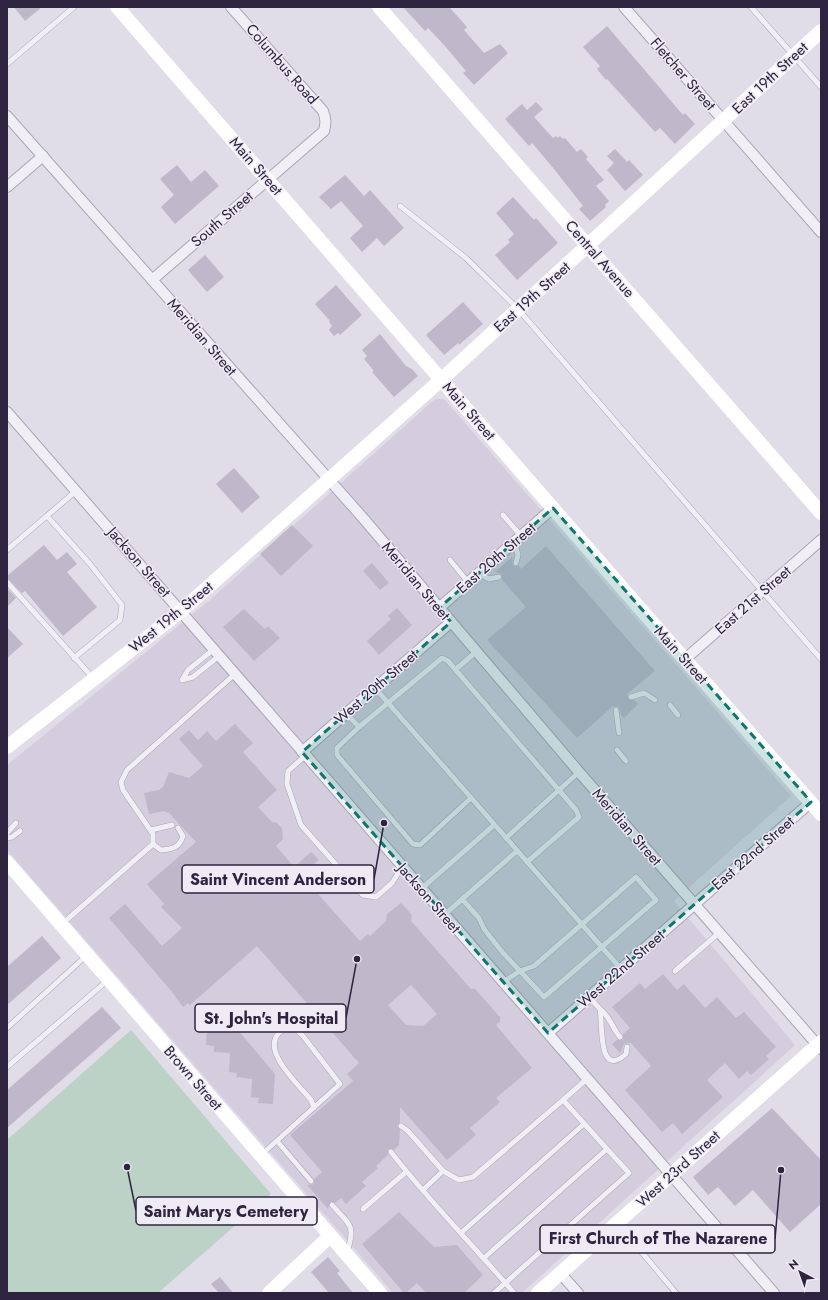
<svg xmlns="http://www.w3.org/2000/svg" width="828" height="1300" font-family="Jost,sans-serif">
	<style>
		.built { fill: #d3cddd }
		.green { fill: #bcd2c6 }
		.building { fill: #bfb8cb; fill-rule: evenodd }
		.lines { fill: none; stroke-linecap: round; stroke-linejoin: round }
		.lane-casing { stroke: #aba5b5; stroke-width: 6 }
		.street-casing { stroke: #aba5b5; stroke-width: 12 }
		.lane { stroke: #f1eff6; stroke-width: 5 }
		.street { stroke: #f1eff6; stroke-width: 10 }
		.secondary { stroke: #fff; stroke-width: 14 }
		.marked { fill: #0f766e; fill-opacity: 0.2; stroke: #0f766e; stroke-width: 3; stroke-dasharray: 8 5; stroke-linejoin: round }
		.labels { text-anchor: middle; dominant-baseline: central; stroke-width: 3; stroke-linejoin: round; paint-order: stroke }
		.street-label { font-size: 15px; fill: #2e243f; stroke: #eeebf5 }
		.leader { fill: none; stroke: #2e243f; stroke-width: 1.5 }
		.callout-dot { fill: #2e243f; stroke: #eeebf5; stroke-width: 1.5 }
		.callout { fill: #eeebf5; stroke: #2e243f; stroke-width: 1.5 }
		.callout-label { font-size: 16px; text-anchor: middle; font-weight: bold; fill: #2e243f }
	</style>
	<rect width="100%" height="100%" fill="#e0dce8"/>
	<path class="built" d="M435 399H444L791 796 674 901 795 1045 522 1293H393L7 850V765L210 600Z"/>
	<path class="green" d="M131 1030 271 1194 158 1293H7V1140Z"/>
	<g class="building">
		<path d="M14 7H42L25 21Z"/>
		<path d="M403 7H449L467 27 464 30 484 53 500 44 508 53 474 85 463 73 466 71 444 45 428 28 425 31Z"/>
		<path d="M607 26 683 115 685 113 695 124 675 144 660 128 655 132 607 79 606 80 597 69 600 66 583 47Z"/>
		<path d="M536 102 543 109 534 117 553 138 556 136 558 138 560 136 563 139 565 138 577 152 581 149 588 157 586 159 604 180 596 186 609 201 605 205 606 207 590 221 579 209 583 206 554 169 532 143 529 146 505 119 522 104 527 110Z"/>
		<path d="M615 149 627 162 629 160 643 175 625 191 607 170 614 163 607 156Z"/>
		<path d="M177 165 191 182 205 170 219 186 175 224 161 207 174 195 160 179Z"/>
		<path d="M345 175 364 196 370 190 404 228 384 246 377 238 362 252 350 238 363 226 341 201 331 209 319 197Z"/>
		<path d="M513 197 534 220 536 218 558 243 517 280 495 255 510 242 508 240 514 234 496 213Z"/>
		<path d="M205 255 224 277 207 292 188 270Z"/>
		<path d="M336 285 362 315 340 335 338 333 334 336 329 330 332 326 329 322 330 321 315 304Z"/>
		<path d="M463 302 483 324 459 345 458 343 444 355 426 335Z"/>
		<path d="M380 334 406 366 412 369 418 376 394 397 372 372 374 371 364 359 367 356 362 350Z"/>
		<path d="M234 468 260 497 242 513 216 484Z"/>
		<path d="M292 525 313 546 281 576 260 554Z"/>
		<path d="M44 545 57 560 67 552 77 564 67 572 97 607 63 636 25 591 22 593 7 578V576Z"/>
		<path d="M546 546 655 671 627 694 629 700H634L638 704 624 718 621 715 619 707 613 706 577 738 487 640 526 607 502 580V574L495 572 512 557 513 566H519L521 569Z"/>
		<path d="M372 563 389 583 380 590 363 571Z"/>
		<path d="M7 588 16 598 7 607Z"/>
		<path d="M397 608 412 625 379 655 367 641 391 619 388 616Z"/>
		<path d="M244 609 265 629 268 626 280 638 254 661 223 627Z"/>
		<path d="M7 627 23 644 7 658Z"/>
		<path d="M235 724 253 743 243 752 277 790 258 807 272 822 277 823 282 828 283 839 276 846 294 867 311 852 319 860 301 875 360 941 368 934 370 936 386 921 387 914 401 903 412 915 411 921 471 989H475L500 1017V1022L496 1025 532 1068 496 1098 500 1102 470 1128 476 1135 447 1160 400 1107V1122L397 1126 400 1130 399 1145 394 1150 388 1149V1155L376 1166 378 1168 362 1182 366 1186 346 1204 341 1198 335 1203 330 1202 328 1209 307 1185 314 1184V1179L322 1172 290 1135 353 1081 347 1074 359 1063 257 946 190 1005 188 1003 183 1007 172 992 109 918 125 904 162 946 182 928 161 907 164 904 147 884 196 842 169 813 164 811 149 814 144 793 159 790 163 787 169 772 189 778 203 766 179 739 189 730 198 740 207 731 216 741ZM411 985 437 1014 423 1026 406 1025 388 1005Z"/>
		<path d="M42 936 61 958 7 1005V967Z"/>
		<path d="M663 974 677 990 684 984 705 1008 717 997 736 1018 744 1012 776 1047 766 1056 769 1059 751 1075 747 1071 739 1079 725 1063 707 1080 723 1097 682 1134 673 1123 662 1132 625 1090 651 1066 631 1043 624 1044 620 1053 612 1044 617 1040H623V1034L630 1028 612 1007 640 983 645 989Z"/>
		<path d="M217 1005 275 1074 273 1104 258 1103 259 1098 251 1097 252 1079 236 1077 237 1073 229 1072 230 1053 214 1052V1046L206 1045 208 1013Z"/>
		<path d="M102 1007 121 1028 7 1128V1090Z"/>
		<path d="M772 1108 821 1160V1204L790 1232 753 1190 735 1206 718 1187 708 1195 693 1177Z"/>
		<path d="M399 1212 434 1247 457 1245 483 1275 464 1293H426L417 1283 406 1293H404L362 1244Z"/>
		<path d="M328 1257 340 1271 337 1273 353 1293H329L311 1272Z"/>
		<path d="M220 1277 233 1293H219L211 1284Z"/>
	</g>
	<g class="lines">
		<defs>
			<g id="lane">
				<path d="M751 7 821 87"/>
				<path d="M7 64 74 7"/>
				<path d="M400 206 466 258 518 309 821 659"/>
				<path d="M503 515 521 536"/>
				<path d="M47 516 90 564 122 605 120 620 74 658"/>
				<path d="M514 541 518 555 516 563"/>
				<path d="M7 550 76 491"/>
				<path d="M450 560 468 582"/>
				<path d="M478 573 489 579 499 577"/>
				<path d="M7 582 93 678"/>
				<path d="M214 649 188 670 182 680 193 677 219 656"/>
				<path d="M456 669 476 652"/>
				<path d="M375 688 621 969"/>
				<path d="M631 697 644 693 655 700"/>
				<path d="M670 705 678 715"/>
				<path d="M616 710 619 733"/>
				<path d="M346 713 359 727 442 658 448 661 576 810 579 817 527 862"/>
				<path d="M359 727 337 748V755L413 844 420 845 471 798"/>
				<path d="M617 750 626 761"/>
				<path d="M305 756 288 771 287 784 301 825 363 895 376 897 392 883 402 867"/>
				<path d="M151 830 172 825"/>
				<path d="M7 833 16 823"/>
				<path d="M7 838 12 837 20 831"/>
				<path d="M506 838 579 772"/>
				<path d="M153 844 161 850C173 849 179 848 183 836L178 828"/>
				<path d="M421 889 494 825"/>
				<path d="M462 899 479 918 484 929 503 953 520 971 534 966 636 877 656 900 544 997 520 971 503 982"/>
				<path d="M444 915 517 851"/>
				<path d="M62 924 153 844V834L123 790 121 782 127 770 235 674"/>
				<path d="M675 971 719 933"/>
				<path d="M589 997 600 1009"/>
				<path d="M7 1028 87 955"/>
				<path d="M620 1037C612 1028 610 1016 600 1009 603 1022 597 1080 626 1054L627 1047"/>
				<path d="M7 1067 108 980"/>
				<path d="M588 1078 563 1100 607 1149"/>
				<path d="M401 1126 408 1131 443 1171"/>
				<path d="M277 1141 311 1181"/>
				<path d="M391 1152C429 1201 474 1246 514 1293"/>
				<path d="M261 1155 340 1084 303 1036 293 1026C286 1027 284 1028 279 1033 261 1051 299 1085 311 1100L314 1108"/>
				<path d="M423 1190 443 1171 459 1180 473 1177 563 1100"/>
				<path d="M332 1205C350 1225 356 1225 347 1252"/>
				<path d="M363 1209 406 1172"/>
				<path d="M618 1224 676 1293"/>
				<path d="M462 1232 584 1124"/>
				<path d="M484 1258 607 1149 629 1173 494 1293"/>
			</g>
			<g id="street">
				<path d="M624 7 821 232"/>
				<path d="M7 116 363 518 579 772 821 1049"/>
				<path d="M7 187 43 156"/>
				<path d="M152 280 324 131C326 123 326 119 323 111L231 7"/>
				<path d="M7 412 774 1293"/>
				<path d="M439 608 553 508"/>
				<path d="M684 660 821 540"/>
				<path d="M302 752 451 622"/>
				<path d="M548 1033 811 802"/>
				<path d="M560 1273 578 1293"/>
			</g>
		</defs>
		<use href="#lane" class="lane-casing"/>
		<use href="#street" class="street-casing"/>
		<use href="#lane" class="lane"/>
		<use href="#street" class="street"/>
		<g class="secondary">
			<path d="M117 7 658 629 821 814"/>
			<path d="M379 7 821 513"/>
			<path d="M7 747 181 611 442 379 821 31"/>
			<path d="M7 862 380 1293"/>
			<path d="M269 1293 330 1236"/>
			<path d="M538 1293 821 1042"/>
		</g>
	</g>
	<path class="marked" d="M553 508 811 802 548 1033 302 752 451 622 439 608Z"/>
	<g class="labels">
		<g class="street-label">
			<text transform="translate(282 64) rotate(49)">Columbus Road</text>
			<text transform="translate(683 74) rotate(49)">Fletcher Street</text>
			<text transform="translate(770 78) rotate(-43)">East 19th Street</text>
			<text transform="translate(256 166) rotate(49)">Main Street</text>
			<text transform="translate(222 219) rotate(-41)">South Street</text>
			<text transform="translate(600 259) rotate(49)">Central Avenue</text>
			<text transform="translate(532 297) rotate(-42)">East 19th Street</text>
			<text transform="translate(202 337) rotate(49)">Meridian Street</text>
			<text transform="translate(469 411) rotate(49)">Main Street</text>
			<text transform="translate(496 558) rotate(-41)">East 20th Street</text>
			<text transform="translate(139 562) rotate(49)">Jackson Street</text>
			<text transform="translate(416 581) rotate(50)">Meridian Street</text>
			<text transform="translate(753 600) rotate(-41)">East 21st Street</text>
			<text transform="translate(171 617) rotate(-39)">West 19th Street</text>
			<text transform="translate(681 655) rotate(48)">Main Street</text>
			<text transform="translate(376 687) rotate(-41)">West 20th Street</text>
			<text transform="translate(627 827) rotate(49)">Meridian Street</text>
			<text transform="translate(753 853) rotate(-41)">East 22nd Street</text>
			<text transform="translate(429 898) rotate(49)">Jackson Street</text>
			<text transform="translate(621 969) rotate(-41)">West 22nd Street</text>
			<text transform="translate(193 1078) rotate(49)">Brown Street</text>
			<text transform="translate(678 1169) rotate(-42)">West 23rd Street</text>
		</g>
	</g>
	<path class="leader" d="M384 823L374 879M357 959L346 1018M127 1167L136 1211M781 1170L775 1239"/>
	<g class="callout-dot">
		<circle cx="384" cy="823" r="4"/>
		<circle cx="357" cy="959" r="4"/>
		<circle cx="127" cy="1167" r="4"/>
		<circle cx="781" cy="1170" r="4"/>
	</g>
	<g class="callout">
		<rect x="182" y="865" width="192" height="28" rx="4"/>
		<rect x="195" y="1004" width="151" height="28" rx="4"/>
		<rect x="136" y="1197" width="181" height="28" rx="4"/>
		<rect x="540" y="1225" width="235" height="28" rx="4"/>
	</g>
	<g class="callout-label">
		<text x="278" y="885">Saint Vincent Anderson</text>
		<text x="271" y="1024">St. John's Hospital</text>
		<text x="226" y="1217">Saint Marys Cemetery</text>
		<text x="658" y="1244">First Church of The Nazarene</text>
	</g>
	<rect width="828" height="1300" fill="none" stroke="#2e243f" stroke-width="16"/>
	<g transform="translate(800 1272) rotate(319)" stroke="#eeebf5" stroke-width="3" paint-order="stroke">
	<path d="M0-3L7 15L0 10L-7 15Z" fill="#2e243f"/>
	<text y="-6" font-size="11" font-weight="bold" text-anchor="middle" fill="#2e243f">N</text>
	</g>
</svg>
